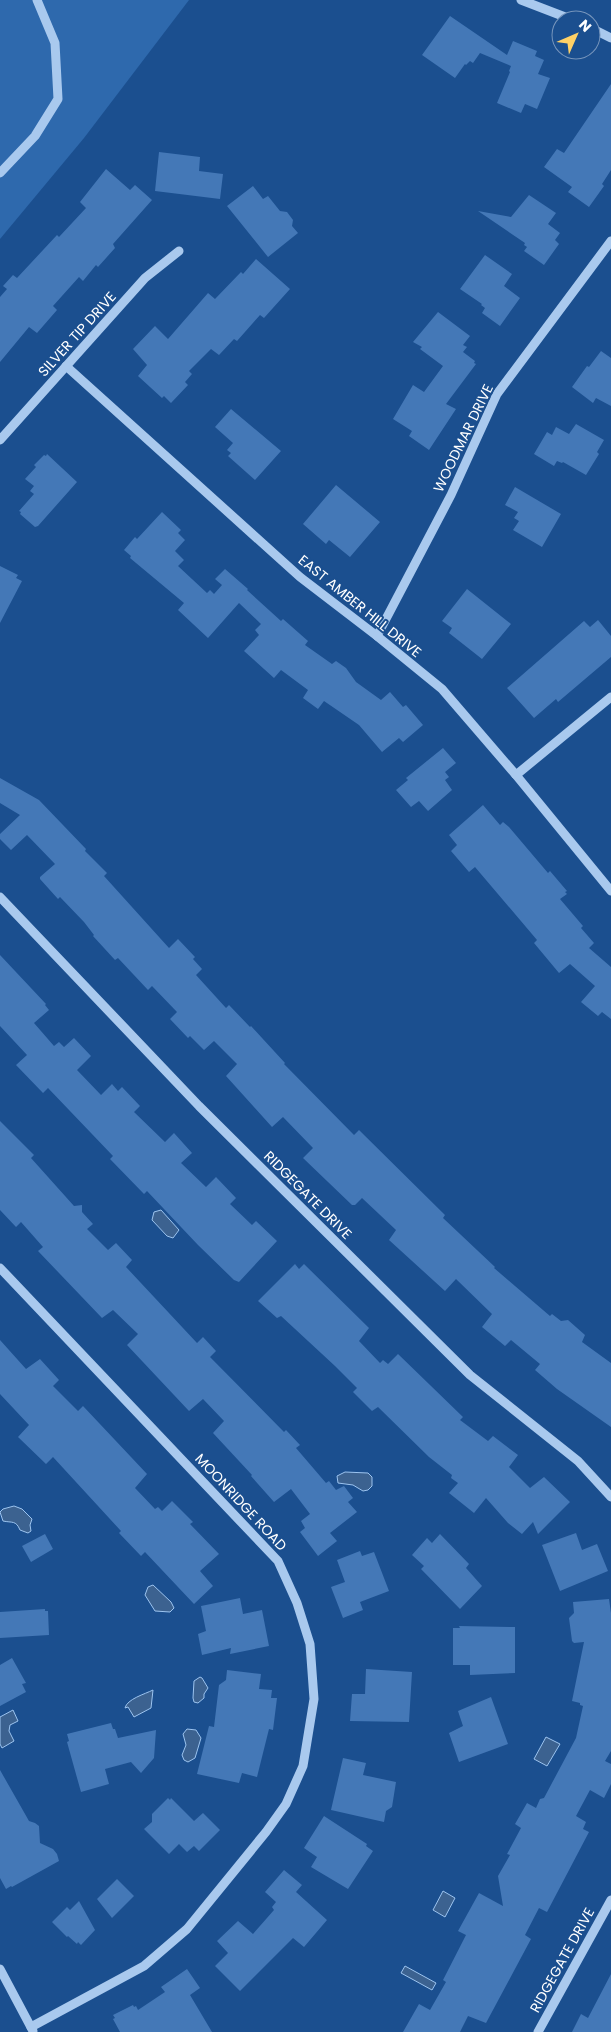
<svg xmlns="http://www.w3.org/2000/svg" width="611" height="2032" font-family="Poppins,sans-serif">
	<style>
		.green { fill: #2e69ad }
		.water { fill: #3c6290; stroke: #9cc4f0 }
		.building { fill: #4478b7 }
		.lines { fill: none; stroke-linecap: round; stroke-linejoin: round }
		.minor { stroke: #a9c9ee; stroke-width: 9 }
		.labels { text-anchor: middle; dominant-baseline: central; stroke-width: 4; stroke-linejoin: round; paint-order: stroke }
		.street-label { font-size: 14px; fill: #fff; stroke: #1b4f8f }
	</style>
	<rect width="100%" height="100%" fill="#1b4f8f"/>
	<path class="green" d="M0 0H189L84 138 0 239Z"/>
	<g class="water">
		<path d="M161 1210 179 1230 173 1238 167 1236 152 1220 154 1212Z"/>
		<path d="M345 1472 368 1473 372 1477V1486L368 1490 363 1491 353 1485 338 1483 337 1476Z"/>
		<path d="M14 1506 22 1509 32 1519 30 1525 31 1531 28 1533 20 1530C16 1520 12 1523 3 1521L0 1512 3 1509Z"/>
		<path d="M153 1585 171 1602 174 1608 170 1612 155 1611 145 1595 148 1587Z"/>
		<path d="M200 1677 202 1678 208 1688 204 1694V1698L198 1703 194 1702 193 1698 194 1681Z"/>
		<path d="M153 1690 151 1708 134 1717 128 1707 125 1708C127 1699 145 1694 153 1690Z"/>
		<path d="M13 1710 18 1721 10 1725 9 1731 14 1741 2 1748 0 1744V1717Z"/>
		<path d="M187 1729 196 1730 201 1738 195 1758 188 1762 184 1760 182 1755 186 1745 183 1734Z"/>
		<path d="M546 1737 560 1744 547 1766 534 1759Z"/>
		<path d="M443 1891 455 1898 445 1917 433 1910Z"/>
		<path d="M405 1966 436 1983 432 1990 401 1973Z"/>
	</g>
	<g class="building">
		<path d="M450 16 507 55 513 41 537 51 535 56 544 60 538 74 550 78 537 109 525 104 521 113 497 103 510 72 509 71 511 66 480 53 473 63 470 61 466 65 465 64 455 78 422 55Z"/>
		<path d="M611 84V170L602 184 604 186 589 207 568 192 572 187 544 167 557 149 564 153Z"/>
		<path d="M159 152 200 157 199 171 223 174 220 199 155 191Z"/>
		<path d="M106 169 130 190 135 185 152 200 113 244 115 248 98 267 96 265 83 281 79 277 53 306 57 310 37 333 29 327 0 362V297L7 289 3 286 13 275 17 278 57 235 59 237 86 208 80 202Z"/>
		<path d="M253 186 263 199 268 196 280 211 287 212 293 220 292 226 298 233 268 257 227 206Z"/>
		<path d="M529 195 556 213 548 224 560 233 555 240 559 244 544 265 524 251 527 247 524 245 525 243 478 211 511 217Z"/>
		<path d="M485 255 512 274 504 286 520 298 500 326 482 313 485 308 481 305 482 304 460 289Z"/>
		<path d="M256 259 290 289 264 318 260 315 237 341 234 339 219 355 211 349 189 371 192 374 185 382 188 385 171 403 164 396 162 398 138 376 147 365 133 349 155 326 168 339 208 293 215 299 241 272 243 274Z"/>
		<path d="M438 312 470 336 463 345 467 347 463 352 475 361 474 363 476 364 446 404 456 409 429 450 409 436 412 431 393 419 413 385 424 392 443 366 420 349 422 347 413 342Z"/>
		<path d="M601 351 611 358V406L596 398 593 403 572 387 587 366 589 367Z"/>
		<path d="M231 409 281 451 255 480 228 456 231 453 227 450 233 443 215 427Z"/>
		<path d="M576 424 604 440 597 452 599 454 586 475 563 462 562 463 557 461 554 466 534 454 547 432 552 435 556 427 569 434Z"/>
		<path d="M47 454 77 482 38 526 35 527 20 514 21 512 19 511 34 494 30 491 34 486 25 479 36 467 34 465 44 455 46 456Z"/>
		<path d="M336 485 380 522 350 557 329 540 326 544 303 524Z"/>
		<path d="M515 487 561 514 542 547 513 530 519 521 514 518 518 512 505 505Z"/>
		<path d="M162 512 181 530 178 533 185 540 175 551 184 560 178 566 207 593 210 590 214 594 222 585 215 579 225 569 248 589 247 590 281 621 283 619 308 641 305 645 332 664 336 661 346 668 356 682 381 700 390 692 403 707 406 705 423 725 403 742 399 738 382 752 359 725 324 701 318 709 303 698 308 690 281 670 274 678 244 651 259 635 255 630 261 624 239 603 208 638 178 610 184 603 130 558 131 556 124 550 135 537 137 539Z"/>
		<path d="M0 566 18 575 16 578 22 581 0 623Z"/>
		<path d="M467 589 511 624 482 659 449 633 452 628 442 621Z"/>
		<path d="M598 620 611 636V657L558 702 556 699 534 718 507 688 584 621 590 627Z"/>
		<path d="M443 748 456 763 445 772 449 777 445 780 452 790 428 811 419 801 411 807 396 790 408 780 406 778Z"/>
		<path d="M0 778 39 800 86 849 85 851 107 873 104 876 169 948 178 939 195 957 193 959 202 969 196 975 226 1008 229 1005 250 1027 251 1026 285 1063 284 1064 354 1135 359 1130 445 1215 443 1218 495 1267 494 1268 550 1316 552 1314 561 1321 568 1320 585 1335 582 1342 611 1363V1427L557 1389 535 1370 540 1364 511 1340 505 1346 482 1327 492 1314 456 1279 445 1291 389 1240 396 1230 362 1198 355 1205H352L303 1158 313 1148 283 1117 272 1127 226 1076 237 1064 214 1041 204 1050 190 1036 188 1038 170 1019 177 1012 152 986 148 990 118 958 115 960 93 936 94 935 84 922 60 897 58 899 40 879V877L55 864 27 835 11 850 0 839V834L20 815 0 803Z"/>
		<path d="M483 805 500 825 503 822 509 827 548 873 550 871 567 891 565 892 567 894 560 899 583 926 581 928 594 943 589 948 611 967V1019L602 1012 598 1016 581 1002 595 986 570 964 559 973 534 943 537 940 475 867 469 872 451 851 457 845 449 835Z"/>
		<path d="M0 955 46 1004 45 1005 49 1010 34 1023 54 1046 59 1042 64 1047 74 1038 91 1056 77 1070 101 1095 112 1084 118 1091 122 1087 140 1106 134 1112 165 1142 174 1133 192 1153 181 1163 206 1187 216 1177 236 1198 230 1204 252 1225 256 1221 277 1241 239 1282 234 1280 198 1245 147 1191 144 1194 110 1159 113 1156 48 1088 43 1093 16 1065 27 1055 0 1026Z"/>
		<path d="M0 1121 34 1155 31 1158 74 1206 82 1205V1212L93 1224 87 1229 108 1250 116 1243 132 1260 126 1267 197 1343 203 1337 216 1351 210 1357 284 1432 286 1430 300 1445 296 1448 326 1483 329 1481 336 1490 344 1486 353 1498 348 1502 357 1512 330 1533 337 1541 318 1556 300 1532 305 1528 301 1521 310 1514 291 1489 274 1502 251 1476 252 1475 213 1433 224 1421 203 1399 189 1411 127 1345 138 1334 113 1310 102 1318 38 1251 43 1247 21 1222 16 1227 0 1210Z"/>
		<path d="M295 1264 299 1269 304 1264 369 1328 359 1341 380 1363 383 1360 388 1364 398 1354 463 1417 460 1420 488 1441 493 1436 518 1455 509 1467 530 1488 544 1477 570 1502 538 1534 533 1522 522 1534 508 1523 486 1498 474 1513 449 1493 458 1483 451 1478 452 1475 429 1457 378 1407 372 1411 353 1392 357 1388 335 1366 281 1316 277 1318 258 1301Z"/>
		<path d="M0 1340 26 1369 40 1359 59 1380 53 1386 78 1411 83 1406 147 1474 135 1488 155 1509 158 1507 162 1511 172 1501 193 1522 190 1524 219 1554 200 1571 213 1586 194 1604 145 1552 141 1556 119 1533 121 1531 53 1457 46 1464 18 1437 29 1425 0 1394Z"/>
		<path d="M576 1533 582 1550 597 1544 608 1571 560 1591 542 1545Z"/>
		<path d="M45 1534 53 1549 31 1562 22 1546Z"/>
		<path d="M440 1534 469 1564 466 1568 482 1586 460 1609 421 1569 424 1566 412 1555 427 1538 432 1543Z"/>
		<path d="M360 1551 362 1556 374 1552 389 1591 360 1602 363 1610 343 1618 331 1587 345 1582 337 1560Z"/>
		<path d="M240 1598 243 1614 262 1610 269 1646 230 1654 231 1648 202 1655 198 1634 206 1631 201 1606Z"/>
		<path d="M609 1599 611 1613V1751L605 1761 611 1764V1784L604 1798 590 1790 576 1816 586 1822 583 1829 589 1832 547 1912 539 1908 525 1935 531 1939 486 2023 468 2016 460 2032H403L419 2004 430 2010 446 1982 443 1980 466 1935 458 1931 479 1893 503 1906 498 1876 510 1855 507 1854 521 1828 515 1824 527 1803 536 1808 540 1799 544 1798 576 1738 583 1706 580 1705V1703L572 1701 584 1642 574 1643 572 1641 569 1618 574 1613 573 1602Z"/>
		<path d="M45 1609V1611H48L49 1635 0 1638V1612Z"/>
		<path d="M459 1626 515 1627V1673L470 1675V1665H453V1628H460Z"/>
		<path d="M12 1658 26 1683 22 1684 26 1692 0 1706V1665Z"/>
		<path d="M366 1669 412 1672 409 1722 350 1721 352 1694H365Z"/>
		<path d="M227 1670 261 1674 259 1689 272 1690 271 1698H277L273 1730 269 1729 257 1777 242 1773 239 1783 197 1774 209 1726 214 1727 219 1685 226 1680Z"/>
		<path d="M491 1697 508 1744 459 1762 449 1733 463 1726 458 1711Z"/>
		<path d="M111 1723 113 1729H115L118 1738 156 1730 154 1758 141 1773 131 1762 105 1769 109 1784 81 1792 67 1742 69 1741 67 1734Z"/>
		<path d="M343 1758 366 1763 363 1775 396 1782 392 1807 386 1811 384 1822 331 1810Z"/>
		<path d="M0 1770 29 1821 35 1823 39 1826 40 1843 53 1849 57 1854 59 1861 12 1887 11 1886 6 1889 0 1878Z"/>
		<path d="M168 1798 170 1800 171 1798 194 1821 203 1813 220 1830 199 1851 194 1846 187 1852 179 1844 169 1854 144 1829 152 1822V1814Z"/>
		<path d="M324 1816 367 1844 366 1846 373 1851 348 1889 311 1867 317 1857 304 1848Z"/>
		<path d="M284 1870 302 1885 296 1892 327 1920 304 1947 293 1938 240 1991 215 1966 228 1953 217 1941 238 1921 253 1934 274 1910 272 1907 276 1902 265 1892Z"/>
		<path d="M117 1879 134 1896 112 1918 97 1899Z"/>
		<path d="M79 1901 95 1930 81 1945 78 1942 77 1944 68 1936 67 1937 52 1922 67 1907 70 1910Z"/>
		<path d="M187 1969 200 1988 190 1995 212 2032H120L113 2019 115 2018 113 2015 133 2005 134 2007 136 2006 138 2010 165 1992 161 1987Z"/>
		<path d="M611 1974V2032H572L581 2014 588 2018Z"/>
	</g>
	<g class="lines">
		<g class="minor">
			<path d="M521 0 573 20"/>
			<path d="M591 28 611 38"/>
			<path d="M0 173 35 136 58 99 55 43 37 0"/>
			<path d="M66 366 300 577 377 636 442 689 516 775 611 891"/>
			<path d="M0 440 145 278 179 251"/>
			<path d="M377 636 451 495 497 394 611 241"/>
			<path d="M516 775 611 697"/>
			<path d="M0 897 199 1106 470 1375 578 1461 611 1497"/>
			<path d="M0 1268 278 1561 297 1603 310 1644 314 1699 303 1766 286 1804 266 1832 187 1929 144 1966 31 2027"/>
			<path d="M0 1969 33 2031"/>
			<path d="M538 2032 611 1900"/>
		</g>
	</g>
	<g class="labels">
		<g class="street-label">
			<text transform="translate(77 334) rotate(-48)">SILVER TIP DRIVE</text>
			<text transform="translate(463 438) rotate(-64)">WOODMAR DRIVE</text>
			<text transform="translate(360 606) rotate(39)">EAST AMBER HILL DRIVE</text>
			<text transform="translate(308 1195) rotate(45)">RIDGEGATE DRIVE</text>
			<text transform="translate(241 1502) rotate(47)">MOONRIDGE ROAD</text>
			<text transform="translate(562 1960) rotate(-61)">RIDGEGATE DRIVE</text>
		</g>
	</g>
	<g transform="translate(576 35) rotate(45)"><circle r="24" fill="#1b4f8f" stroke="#7695bc"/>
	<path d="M0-4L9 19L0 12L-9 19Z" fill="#ffd166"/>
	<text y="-8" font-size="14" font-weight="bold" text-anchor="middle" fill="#ffffff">N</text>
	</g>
</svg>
